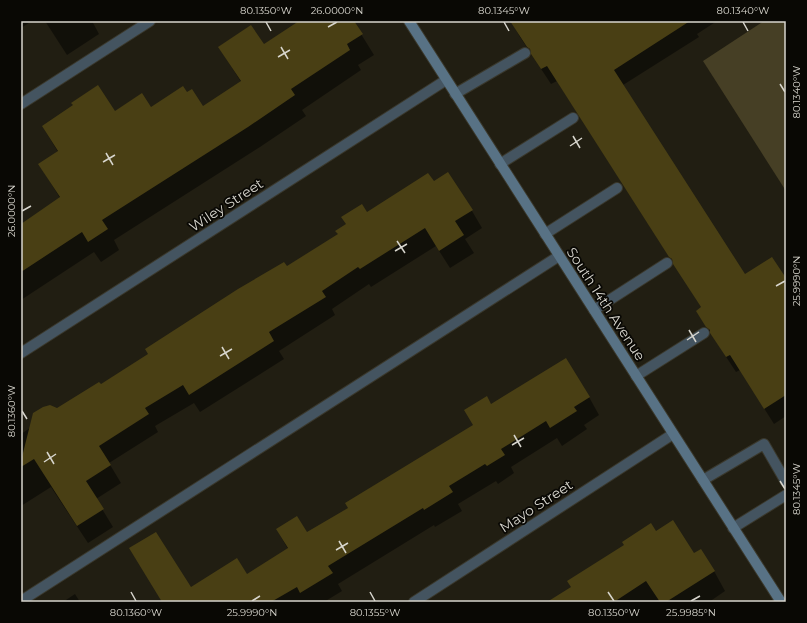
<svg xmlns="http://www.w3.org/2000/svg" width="807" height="623" font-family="Montserrat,sans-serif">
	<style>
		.green { fill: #463f25 }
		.shadow { fill: #0007 }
		.building { fill: #493f14 }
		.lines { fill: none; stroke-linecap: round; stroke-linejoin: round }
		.lane-casing { stroke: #3a382c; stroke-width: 12 }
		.street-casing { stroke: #3a382c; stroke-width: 12 }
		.secondary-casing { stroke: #3a382c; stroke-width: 12 }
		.lane { stroke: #445460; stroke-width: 10 }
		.street { stroke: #445460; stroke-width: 10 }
		.secondary { stroke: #587285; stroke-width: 10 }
		.ticks { fill: none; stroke: #d7d5cd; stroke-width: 1.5 }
		.labels { text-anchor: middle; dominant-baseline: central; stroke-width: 3.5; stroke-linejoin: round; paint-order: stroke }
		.street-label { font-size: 14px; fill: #d7d5cd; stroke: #090804 }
		.neatline { fill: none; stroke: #d7d5cd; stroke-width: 1.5 }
		.ticks-label { font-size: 10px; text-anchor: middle; fill: #d7d5cd }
	</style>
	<rect width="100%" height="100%" fill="#211e12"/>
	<path class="green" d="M764 21H786V191L703 61Z"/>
	<g class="shadow">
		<path d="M21 21H32L21 28Z"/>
		<path d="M45 21H92L99 34 67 55Z"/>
		<path d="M301 21H353L374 55 358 65 361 70 302 110 306 116 260 147 114 240 119 250 101 262 94 252 21 300V226L60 198 39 164 58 152 43 127 115 112 151 108 186 93 203 107 241 82 219 47 263 45Z"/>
		<path d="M511 21H717L697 34 699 37 623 85 745 276 786 280V416L774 424 740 370 736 372 706 326 702 308 557 81 551 84 520 37Z"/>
		<path d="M434 183 472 211 482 228 465 239 474 253 450 268 436 246 371 287 369 284 332 309 335 315 279 351 284 359 200 412 194 403 155 426 158 432 109 463 121 483 96 499 113 527 88 543 51 487 21 506V434L57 410 100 385 339 235 367 213Z"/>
		<path d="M589 397 599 415 584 425 587 429 562 446 557 438 511 467 514 473 498 484 496 481 458 504 462 511 435 527 434 525 338 584 342 591 324 602H163L191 589 247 575 288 549 277 530 307 534 349 508 474 425 491 405Z"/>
		<path d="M655 532 693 554 714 571 725 591 709 602H659L658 600 656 602H549Z"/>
		<path d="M75 594 80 602H63Z"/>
	</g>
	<g class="building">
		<path d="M299 21H354L363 34 347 44 350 50 291 89 295 95 248 127 102 220 108 229 88 242 82 232 21 272V224L60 197 38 164 58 151 42 126 73 105 71 103 98 85 115 111 142 93 151 107 183 86 187 92 192 89 203 106 241 81 218 47 251 25 264 44Z"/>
		<path d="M510 21H690L614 70 745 274 772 257 786 278V395L764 409 730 355 726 357 710 333V330L706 327 696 311 701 307 673 264 672 259 669 257 547 66 541 69 531 54 530 49 527 47Z"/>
		<path d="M448 172 473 210 455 221 464 235 439 251 425 228 360 269 358 267 322 291 326 297 269 332 274 341 189 395 183 385 145 408 149 414 99 446 111 465 86 481 104 509 77 526 34 459 21 467V461L33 413 43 407 50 405 57 408 99 382 101 384 148 354 145 349 238 289 284 262 287 266 338 234 335 231 346 224 341 217 362 204 367 212 428 173 434 181Z"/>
		<path d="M566 358 590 397 574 407 577 411 550 428 546 421 501 449 505 455 487 466 485 464 449 486 453 492 424 510 423 508 328 566 333 573 300 593 297 587 271 602H162L129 548 156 532 191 587 237 558 247 574 288 548 276 529 297 516 307 532 348 508 345 503 473 425 464 410 487 396 491 404Z"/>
		<path d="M673 520 694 553 701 549 715 571 666 602H660L646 581 614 602H547L571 587 567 581 624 545 622 542 651 523 656 531Z"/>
	</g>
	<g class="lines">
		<defs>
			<g id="lane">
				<path d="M455 94 525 53"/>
				<path d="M21 104 150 21"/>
				<path d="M500 164 573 118"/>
				<path d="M545 234 617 188"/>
				<path d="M594 310 667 263"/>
				<path d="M636 376 704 333"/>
				<path d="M703 480 764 444 786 482"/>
				<path d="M733 528 786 495"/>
				<path d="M21 601 559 256"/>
			</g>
			<g id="street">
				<path d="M21 353 446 80"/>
				<path d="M414 602 673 434"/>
			</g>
			<path id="secondary" d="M409 21 781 602"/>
		</defs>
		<use href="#lane" class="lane-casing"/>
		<use href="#street" class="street-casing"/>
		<use href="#secondary" class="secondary-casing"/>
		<use href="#lane" class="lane"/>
		<use href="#street" class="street"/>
		<use href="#secondary" class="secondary"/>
	</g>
	<path class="ticks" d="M266 22 271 31M504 22 509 31M743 22 748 31M328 27 337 22M281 47 288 59M278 57 290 50M780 84 785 92M573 136 580 148M570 146 582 138M106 153 113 165M103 162 115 155M22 211 31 206M397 241 405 253M395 251 407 244M776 286 785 281M689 330 696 342M687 340 699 332M222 347 229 359M220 356 232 349M22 411 27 419M514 435 521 447M512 445 524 438M47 452 54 464M44 462 56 454M780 481 785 489M339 541 346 553M336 550 348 543M131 592 136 601M370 592 375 601M608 592 614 601M252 601 260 596M691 601 700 596"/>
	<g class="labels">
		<g class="street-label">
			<text transform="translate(226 205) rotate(-33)">Wiley Street</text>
			<text transform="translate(606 304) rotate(57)">South 14th Avenue</text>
			<text transform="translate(536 506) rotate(-33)">Mayo Street</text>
		</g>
	</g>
	<rect width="807" height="623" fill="none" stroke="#090804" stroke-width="44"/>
	<rect x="22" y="22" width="763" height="579" class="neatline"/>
	<g class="ticks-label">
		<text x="266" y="14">80.1350°W</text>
		<text x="337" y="14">26.0000°N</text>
		<text x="504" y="14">80.1345°W</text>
		<text x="743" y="14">80.1340°W</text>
		<text transform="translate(796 92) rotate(-90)" y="4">80.1340°W</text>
		<text transform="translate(11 211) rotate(-90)" y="4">26.0000°N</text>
		<text transform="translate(796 281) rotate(-90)" y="4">25.9990°N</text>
		<text transform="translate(11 411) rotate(-90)" y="4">80.1360°W</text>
		<text transform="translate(796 489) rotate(-90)" y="4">80.1345°W</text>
		<text x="136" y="616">80.1360°W</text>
		<text x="252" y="616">25.9990°N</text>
		<text x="375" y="616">80.1355°W</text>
		<text x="614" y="616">80.1350°W</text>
		<text x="691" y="616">25.9985°N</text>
	</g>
</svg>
